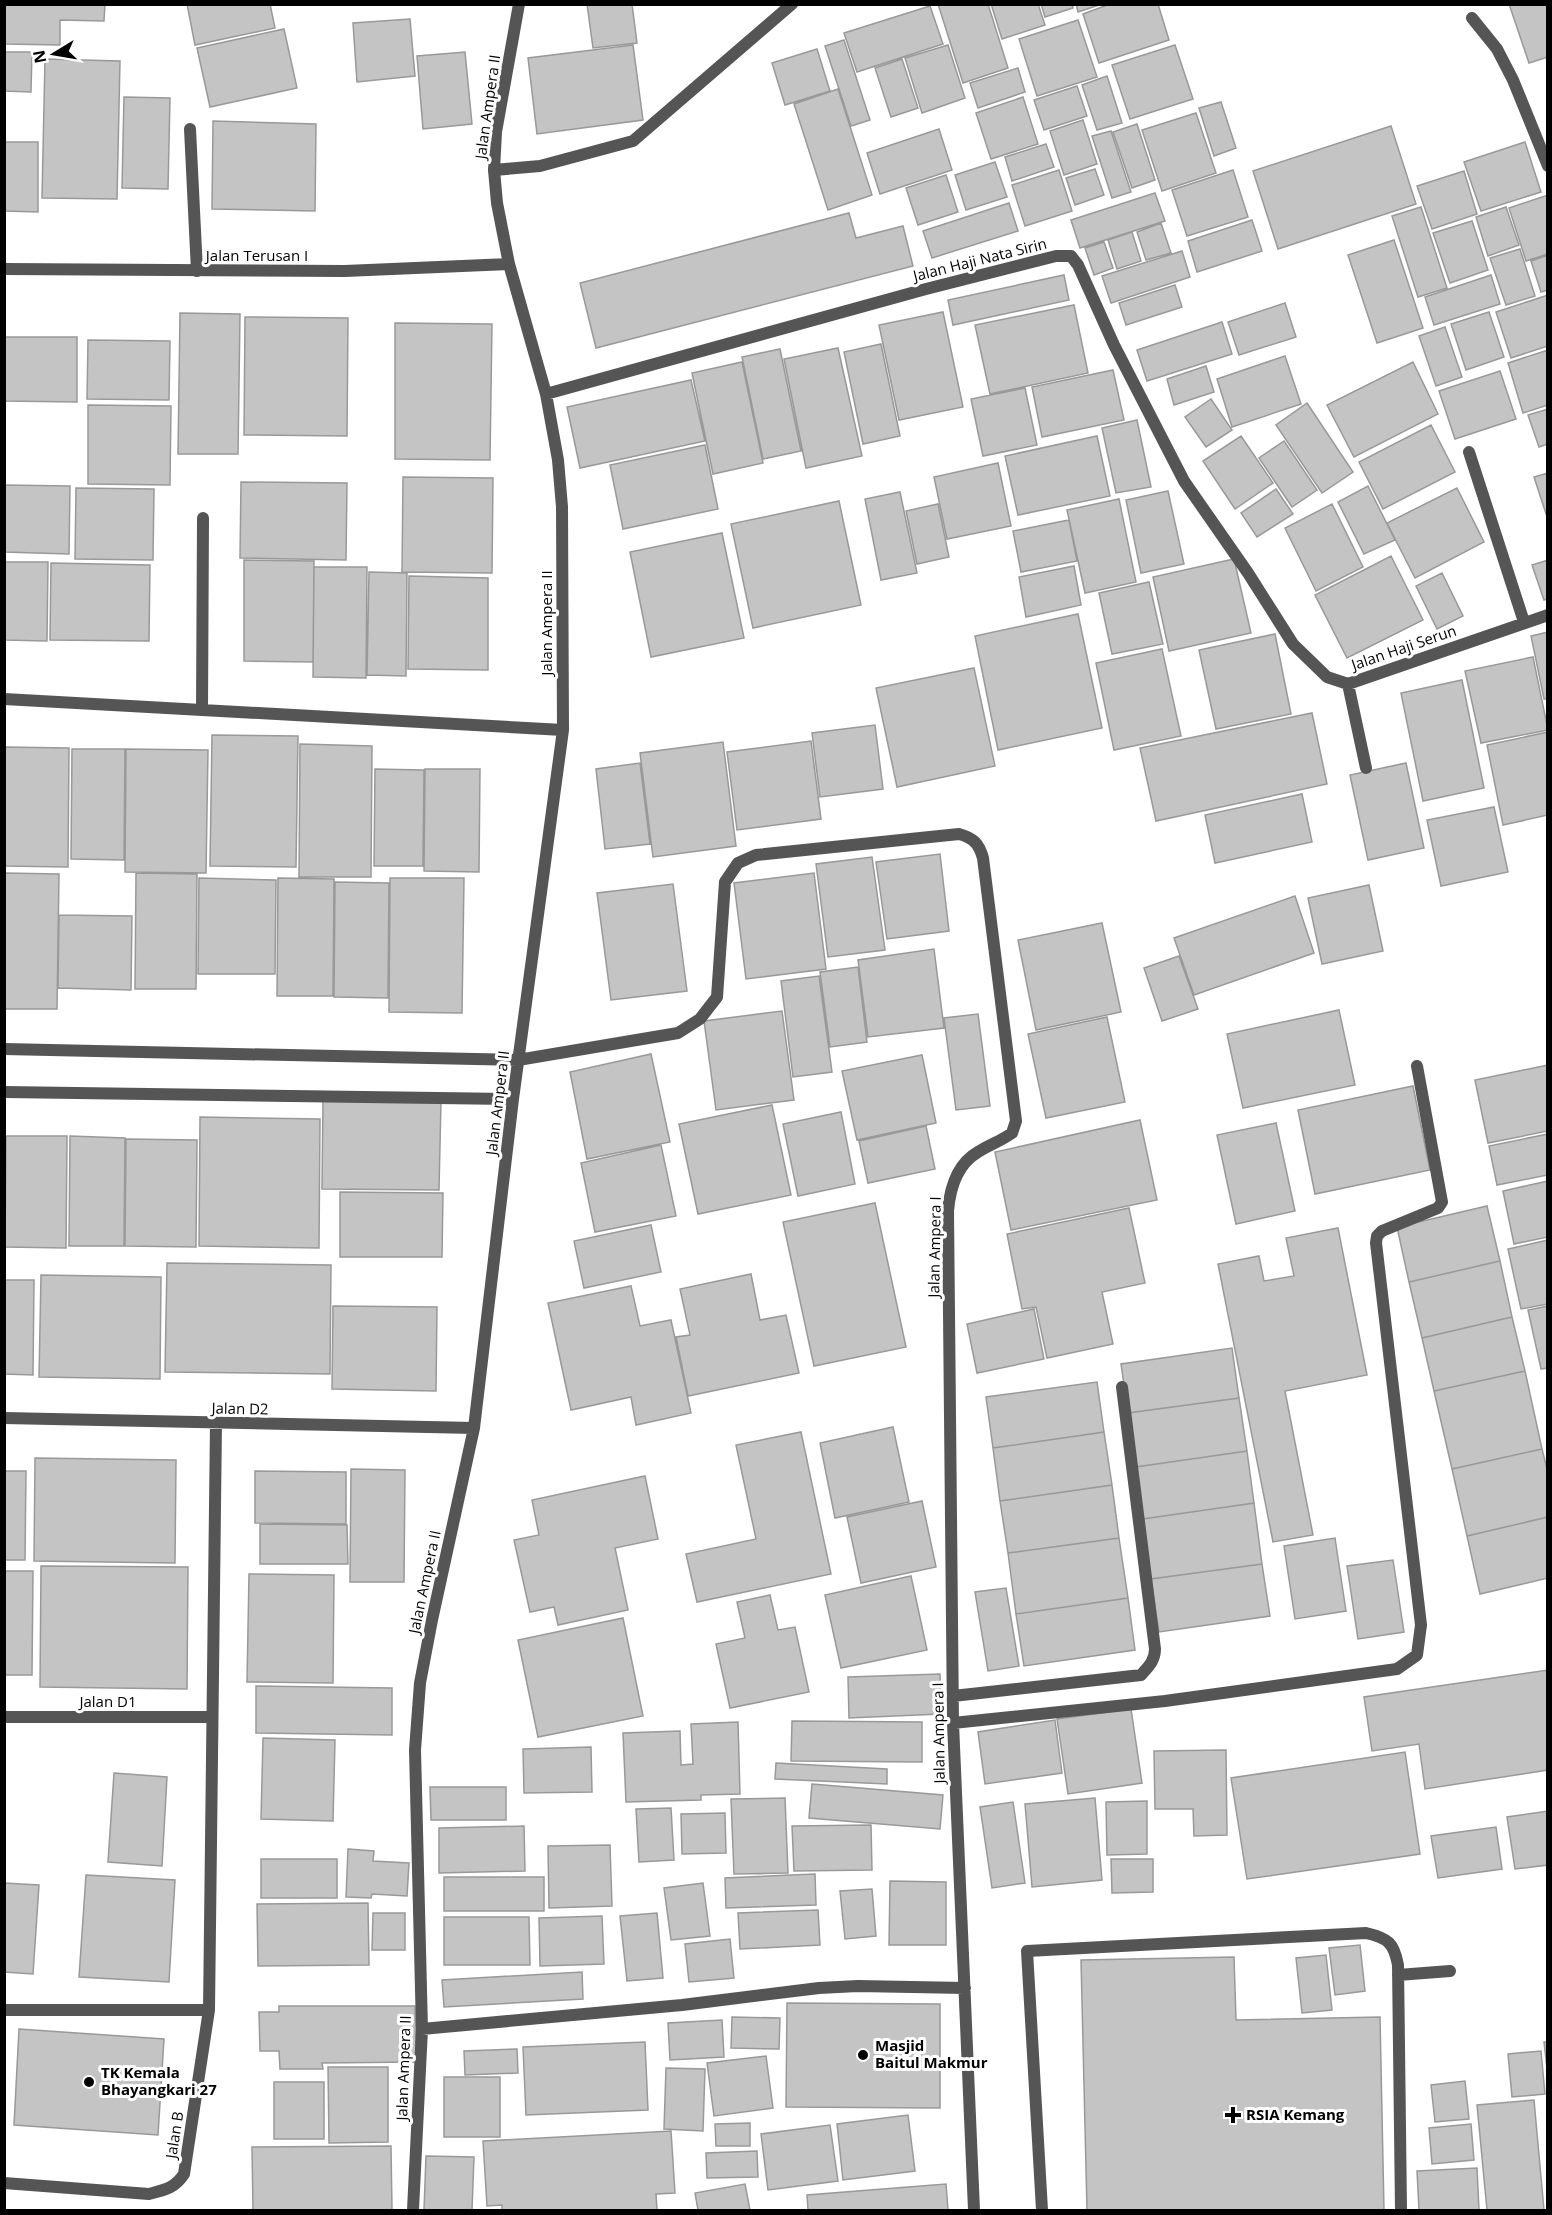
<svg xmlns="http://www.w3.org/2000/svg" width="1552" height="2215" font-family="'Open Sans',sans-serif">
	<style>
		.building { fill: #c4c4c4; stroke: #999; stroke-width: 1.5 }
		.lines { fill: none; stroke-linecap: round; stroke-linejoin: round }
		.lane { stroke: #555; stroke-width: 12 }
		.street { stroke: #555; stroke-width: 12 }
		.poi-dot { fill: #000; stroke: #fff; stroke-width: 2 }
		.labels { text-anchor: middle; stroke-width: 6; stroke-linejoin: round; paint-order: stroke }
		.street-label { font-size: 15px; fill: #000; stroke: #fff }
		.poi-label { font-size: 15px; font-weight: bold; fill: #000; stroke: #fff; text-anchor: start }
	</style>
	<rect width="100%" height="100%" fill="#fff"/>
	<path class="building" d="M4 4H105L104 21 60 20V45L5 44Z
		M187 4H270L275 28 195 45Z
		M587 4H632L637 43 593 48Z
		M938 4H988L1008 68 963 83Z
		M991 4H1038L1045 25 1002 39Z
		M1041 4H1072L1073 8 1045 17Z
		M1076 4H1102L1078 12Z
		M1110 4H1158L1169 40 1099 63 1083 14Z
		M1509 4H1548V57L1529 63Z
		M930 6 943 44 857 72 844 33Z
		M410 19 415 76 357 82 353 23Z
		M1078 20 1097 77 1037 96 1019 39Z
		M284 29 297 88 210 107 197 48Z
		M844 40 870 120 851 126 825 46Z
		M633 45 643 120 537 134 528 58Z
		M948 45 965 98 922 113 905 58Z
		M1175 45 1193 99 1130 119 1112 65Z
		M817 49 830 91 785 105 772 63Z
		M4 52H32L31 92 4 91Z
		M465 52 472 124 423 129 417 56Z
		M45 59 120 61 117 199 42 198Z
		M902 59 918 108 891 117 875 68Z
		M1018 68 1025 92 978 108 970 83Z
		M1107 76 1122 123 1097 130 1082 85Z
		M1077 86 1087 116 1044 130 1034 100Z
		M838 89 872 195 828 210 794 104Z
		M124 97 170 98 168 189 122 188Z
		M1023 97 1038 144 991 159 976 113Z
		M1221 102 1236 148 1214 156 1199 108Z
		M1196 113 1216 173 1162 191 1142 130Z
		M1083 120 1097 164 1064 175 1050 131Z
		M213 121 316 124 315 211 212 209Z
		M1137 124 1155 180 1132 188 1113 132Z
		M1391 126 1416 204 1278 249 1253 171Z
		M939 129 952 170 880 194 867 153Z
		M1111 131 1131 192 1112 198 1092 136Z
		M4 142H38V212L4 211Z
		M1525 142 1541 192 1481 211 1464 162Z
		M1046 144 1054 167 1012 181 1005 157Z
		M995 162 1007 197 966 210 955 175Z
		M1095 169 1104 195 1075 205 1066 178Z
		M1059 170 1072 211 1025 226 1012 185Z
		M1233 170 1248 217 1187 236 1172 190Z
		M1464 171 1477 214 1432 229 1417 186Z
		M946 175 958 212 918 225 906 188Z
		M1155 193 1165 221 1080 248 1071 220Z
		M1548 195V254L1526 261 1509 208Z
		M1009 203 1018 231 932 258 923 231Z
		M1421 207 1447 288 1418 297 1392 216Z
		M1506 207 1519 245 1488 256 1476 217Z
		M849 213 856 238 903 226 913 266 596 348 580 283Z
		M1252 220 1262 251 1197 272 1188 241Z
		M1472 221 1488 270 1450 283 1433 233Z
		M1161 223 1171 253 1146 260 1137 232Z
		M1132 232 1141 261 1117 269 1108 240Z
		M1394 240 1423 328 1377 343 1348 255Z
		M1104 242 1113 268 1094 275 1085 248Z
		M1520 249 1535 296 1506 305 1490 258Z
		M1182 251 1190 277 1111 303 1102 276Z
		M1548 255V290L1541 292 1531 261Z
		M1064 275 1069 300 953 325 948 300Z
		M1491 275 1500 304 1434 325 1425 297Z
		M1175 285 1182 307 1126 325 1119 303Z
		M1548 295V346L1511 358 1496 312Z
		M1285 303 1296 337 1239 355 1228 322Z
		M1074 305 1088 373 990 394 975 325Z
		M943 312 963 407 899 420 879 325Z
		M1489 312 1504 357 1466 370 1451 324Z
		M180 313 240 314 238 454H178Z
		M245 317 348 318 347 436 244 435Z
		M1222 322 1232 354 1147 381 1137 350Z
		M395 323 492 324 490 460 395 459Z
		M1445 327 1462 377 1436 386 1419 336Z
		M4 337H77V402L4 401Z
		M88 340 170 341 169 400 87 399Z
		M881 344 900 436 863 444 844 352Z
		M838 348 862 456 806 468 784 359Z
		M780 349 801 451 763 459 742 357Z
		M1548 350V405L1523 413 1508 363Z
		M1285 356 1301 404 1232 427 1217 379Z
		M742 362 763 463 713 474 692 373Z
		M1413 362 1438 414 1354 457 1327 405Z
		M1206 366 1214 392 1174 405 1167 379Z
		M1113 370 1124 420 1042 437 1032 387Z
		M1500 371 1516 419 1455 439 1439 391Z
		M691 380 705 441 580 468 567 407Z
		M1025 388 1037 445 983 456 971 399Z
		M1211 399 1232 430 1206 447 1185 417Z
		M1307 403 1353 472 1322 493 1276 425Z
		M88 405 171 406 170 485 88 484Z
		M1548 409V444L1539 447 1528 415Z
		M1137 420 1151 487 1116 493 1102 428Z
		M1431 425 1455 472 1383 509 1359 462Z
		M1097 436 1110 496 1018 515 1005 456Z
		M1241 436 1273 483 1235 509 1203 461Z
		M1284 441 1317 490 1292 507 1259 458Z
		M705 445 718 509 623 529 610 465Z
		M998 463 1011 526 947 539 934 477Z
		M1548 473V517H1547L1534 477Z
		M403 477 493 478 492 573 402 572Z
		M241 482 347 483 346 560 240 558Z
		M4 485 70 486 69 554 4 552Z
		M1368 486 1395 540 1364 554 1338 502Z
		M76 488 154 489 153 560 75 559Z
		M1457 488 1484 542 1415 578 1387 523Z
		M1276 489 1293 514 1257 537 1241 513Z
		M1168 491 1184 564 1141 573 1126 500Z
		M900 492 917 573 881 580 865 499Z
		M1119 499 1136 582 1085 593 1067 510Z
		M839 501 861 605 753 628 731 524Z
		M938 504 949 557 917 564 906 511Z
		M1332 504 1363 567 1316 591 1285 528Z
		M1069 520 1077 561 1021 572 1013 531Z
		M722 533 744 638 651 657 630 552Z
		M1391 556 1423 620 1347 658 1315 595Z
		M1234 559 1251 633 1169 651 1153 577Z
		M244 560 314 561 313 662 244 661Z
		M1548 560V599L1544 600 1532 565Z
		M4 562H48L47 641 4 640Z
		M51 563 150 565 149 641 50 640Z
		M1074 566 1081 605 1026 617 1019 577Z
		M314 567H367L366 678 313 677Z
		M369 572 407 573 406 676 367 675Z
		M1442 573 1463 616 1437 629 1416 586Z
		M409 576 488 578V670L408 669Z
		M1149 582 1163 644 1112 654 1099 593Z
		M1078 614 1102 728 998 750 975 636Z
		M1548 632V699H1544L1531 636Z
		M1275 634 1291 714 1216 729 1199 650Z
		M1162 649 1181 736 1114 750 1096 663Z
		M1533 657 1548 730 1481 743 1465 671Z
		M974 668 995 766 897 787 876 688Z
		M1462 680 1484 788 1423 801 1401 693Z
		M1312 713 1327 784 1156 821 1140 748Z
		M875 725 883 789 820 797 812 733Z
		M1548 732V815L1503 825 1487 745Z
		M212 735 298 736 296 867 210 866Z
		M811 741 821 819 737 830 727 752Z
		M723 742 736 846 653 857 640 753Z
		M300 744 372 746 371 877H299Z
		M4 747 69 748 68 867 4 866Z
		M72 749H125L124 860 71 859Z
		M126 749 208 750 206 873 125 872Z
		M640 763 650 844 605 849 596 769Z
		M1406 763 1424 848 1368 860 1350 775Z
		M375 769 424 770 423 866H374Z
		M425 769H480L479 872 424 871Z
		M1302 794 1312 842 1215 863 1205 815Z
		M1494 807 1508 872 1441 886 1427 820Z
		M940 854 949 931 887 939 876 862Z
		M872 857 885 950 828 957 816 864Z
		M4 873 59 874 57 1009H4Z
		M136 873 197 874 196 989H135Z
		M814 873 826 969 746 979 734 883Z
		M199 878 276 880 275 974H198Z
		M278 878 334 879 333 996H277Z
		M390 878H464L462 1013 389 1012Z
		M335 882 389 883 388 998 334 997Z
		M673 884 687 991 611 1000 597 893Z
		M1369 885 1383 951 1322 964 1308 898Z
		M1295 896 1314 953 1194 995 1174 938Z
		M59 915 132 916 131 990 58 988Z
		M1102 923 1121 1012 1036 1030 1018 940Z
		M934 949 944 1028 868 1037 858 960Z
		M1179 956 1198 1009 1162 1021 1144 968Z
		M858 967 867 1042 830 1047 820 972Z
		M819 976 832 1072 793 1077 781 981Z
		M1339 1010 1355 1085 1243 1108 1227 1034Z
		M782 1011 794 1100 716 1110 704 1021Z
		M978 1014 990 1106 956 1110 944 1018Z
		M1107 1017 1125 1102 1046 1118 1028 1034Z
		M651 1054 670 1142 587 1159 570 1072Z
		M922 1055 936 1123 857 1140 842 1071Z
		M1548 1065V1131L1488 1143 1475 1080Z
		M1413 1086 1430 1170 1315 1194 1298 1110Z
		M323 1100 441 1101 439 1190 322 1189Z
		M772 1105 791 1195 698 1214 679 1124Z
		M841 1112 855 1184 798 1196 783 1124Z
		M200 1117 320 1119 319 1248 199 1246Z
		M1140 1120 1157 1200 1011 1230 995 1152Z
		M1276 1123 1295 1211 1236 1224 1217 1135Z
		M926 1126 935 1169 868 1183 859 1141Z
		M1548 1134V1175L1497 1185 1489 1146Z
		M6 1136H67L66 1248 5 1247Z
		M70 1136 125 1138 124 1246H69Z
		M126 1139 197 1140 196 1247 125 1246Z
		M661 1145 676 1216 595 1232 581 1163Z
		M1548 1181V1237L1514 1244 1503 1191Z
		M340 1192 443 1193 442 1257H340Z
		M875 1203 906 1347 814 1366 783 1222Z
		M1487 1206 1500 1261 1409 1282 1397 1227Z
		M1129 1208 1145 1283 1102 1292 1113 1344 1047 1358 1036 1307 1022 1309 1007 1234Z
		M651 1225 661 1272 584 1288 574 1241Z
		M1338 1228 1367 1375 1285 1391 1313 1535 1273 1542 1218 1264 1259 1256 1264 1281 1294 1276 1286 1238Z
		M1548 1240V1304L1521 1309 1508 1249Z
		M1500 1261 1512 1317 1422 1338 1409 1282Z
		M167 1263 331 1265 330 1374 165 1372Z
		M751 1274 760 1320 786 1315 799 1373 688 1396 676 1337 690 1335 680 1289Z
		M41 1275 161 1277 160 1379 39 1377Z
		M4 1280H34L33 1375 4 1374Z
		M631 1286 640 1326 671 1320 691 1413 636 1425 631 1397 571 1410 548 1303Z
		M333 1306 437 1307 436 1391 332 1389Z
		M1548 1306V1368L1541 1369 1528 1310Z
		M1034 1309 1044 1359 977 1373 967 1324Z
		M1512 1317 1525 1371 1434 1391 1422 1338Z
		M1232 1348 1239 1398 1128 1413 1121 1364Z
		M1525 1371 1542 1449 1452 1469 1434 1391Z
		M1097 1382 1104 1432 993 1448 986 1397Z
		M1239 1398 1247 1451 1136 1467 1128 1413Z
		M893 1427 909 1502 835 1518 820 1443Z
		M801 1432 831 1574 697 1602 686 1554 756 1539 736 1445Z
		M1104 1432 1112 1485 1000 1501 993 1448Z
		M1542 1449 1548 1473V1517L1467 1536 1452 1469Z
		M1247 1451 1254 1503 1143 1519 1136 1467Z
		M35 1458 176 1460 175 1563 34 1561Z
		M351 1469 405 1470 404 1582H350Z
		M4 1471H26L25 1560H4Z
		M255 1471 346 1472V1524L255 1523Z
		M645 1476 658 1539 615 1548 628 1610 558 1625 554 1607 530 1612 514 1540 539 1535 532 1500Z
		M1112 1485 1119 1538 1008 1553 1000 1501Z
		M922 1501 936 1567 861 1583 847 1517Z
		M1254 1503 1262 1564 1151 1579 1143 1519Z
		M1548 1517V1578L1480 1594 1467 1536Z
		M260 1524 347 1525 348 1564H260Z
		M1119 1538 1128 1598 1016 1614 1008 1553Z
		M1335 1538 1346 1611 1295 1619 1284 1546Z
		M1393 1560 1404 1632 1358 1639 1347 1566Z
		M1262 1564 1270 1616 1159 1632 1151 1579Z
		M41 1566 188 1567 187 1689 40 1687Z
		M4 1571H33L32 1675H4Z
		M249 1574 334 1575 333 1683 247 1682Z
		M911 1576 927 1650 841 1668 825 1595Z
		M1006 1588 1019 1666 988 1671 975 1592Z
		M770 1595 778 1630 795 1627 809 1692 730 1708 716 1644 745 1638 737 1602Z
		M1128 1598 1135 1650 1024 1666 1016 1614Z
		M623 1618 643 1716 538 1737 518 1640Z
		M1548 1670V1770L1425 1789 1419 1744 1372 1751 1364 1697Z
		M940 1674 941 1714 849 1718 848 1677Z
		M256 1686 392 1688V1735L256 1733Z
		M1131 1709 1142 1783 1068 1794 1057 1719Z
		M1055 1720 1062 1773 985 1784 978 1732Z
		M792 1721 922 1722V1762L791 1761Z
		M738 1722 740 1794 701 1795V1800L626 1802 623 1733 680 1731 681 1765 693 1764 691 1724Z
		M263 1738 335 1740 333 1821 261 1819Z
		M591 1747 592 1792 524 1793 523 1749Z
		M1226 1750 1227 1835 1194 1836 1193 1809H1155L1154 1751Z
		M1405 1752 1420 1854 1247 1879 1231 1778Z
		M776 1763 887 1769V1784L775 1779Z
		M114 1773 167 1777 162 1866 108 1862Z
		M812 1784 943 1795 940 1829 809 1818Z
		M430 1787H506V1820H431Z
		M785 1798 788 1873 734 1874 731 1799Z
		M1095 1798 1102 1880 1032 1887 1025 1804Z
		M1147 1801V1854L1107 1855 1106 1802Z
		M1013 1802 1025 1883 992 1888 980 1807Z
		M671 1808 674 1860 639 1862 636 1809Z
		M1548 1811V1865L1515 1869 1507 1817Z
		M725 1813 726 1853 682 1854 681 1814Z
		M871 1825 872 1870 794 1871 792 1826Z
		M524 1826 525 1871 439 1873V1828Z
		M1496 1827 1502 1869 1438 1878 1431 1836Z
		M610 1845 612 1906 549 1908 548 1846Z
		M348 1849 374 1851 373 1861 409 1863 407 1896 372 1894 371 1898 346 1897Z
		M261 1859H337V1898H261Z
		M1111 1859H1153V1892L1112 1893Z
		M815 1874 816 1905 726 1908 725 1878Z
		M86 1875 175 1880 169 1982 79 1977Z
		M444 1877H544V1911H444Z
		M890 1881 946 1882V1945H889Z
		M4 1883 39 1885 33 1974 4 1972Z
		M703 1883 710 1936 671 1940 664 1888Z
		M872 1889 876 1936 845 1939 840 1891Z
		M368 1903 369 1965 258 1966 257 1904Z
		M818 1910 820 1945 740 1949 738 1913Z
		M373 1913H405V1950H372Z
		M657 1913 663 1978 627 1981 620 1916Z
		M602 1916 604 1964 540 1966 539 1918Z
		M444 1917H529L530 1965H444Z
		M730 1939 734 1978 689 1982 685 1944Z
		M1360 1945 1365 1991 1335 1995 1329 1948Z
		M1326 1955 1332 2010 1302 2013 1296 1958Z
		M1234 1957 1236 2020 1380 2017 1384 2210H1087L1081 1960Z
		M582 1972 583 1999 444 2007 442 1980Z
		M787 2003 940 2004V2108L786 2107Z
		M279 2006H415L416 2062 322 2063 323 2069H280L279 2051H260L259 2012H279Z
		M732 2017 780 2018 779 2049 731 2048Z
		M722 2020 724 2057 670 2060 668 2023Z
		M19 2029 164 2039 158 2135 14 2125Z
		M645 2042 648 2110 526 2115 523 2047Z
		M1544 2042H1548V2078Z
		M517 2049 518 2073 465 2075 464 2051Z
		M1541 2051 1545 2094 1512 2097 1508 2054Z
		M766 2056 773 2108 714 2116 707 2063Z
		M328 2067H388V2142L329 2143Z
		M666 2068 705 2069 703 2131 664 2129Z
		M444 2077H500V2137H444Z
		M1465 2081 1469 2119 1435 2122 1431 2085Z
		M274 2082H324V2139H274Z
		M1534 2100 1544 2210H1487L1477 2105Z
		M908 2115 915 2171 843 2180 837 2124Z
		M750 2123V2146H716L715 2124Z
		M1471 2124 1474 2160 1432 2164 1429 2128Z
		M830 2125 838 2181 768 2190 761 2134Z
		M671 2131 675 2193 656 2194 657 2210H502V2205L487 2206 483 2141Z
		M391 2146 392 2210H253L252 2147Z
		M757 2151 758 2177 707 2178 706 2153Z
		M426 2156 474 2157 472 2210H424Z
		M1477 2168 1479 2210H1419L1417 2171Z
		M745 2184 750 2210H698L695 2193Z
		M946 2184 948 2210H808L807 2195Z"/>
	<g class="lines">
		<path class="lane" d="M190 129 197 271
			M494 170 540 166 633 141 792 4
			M1398 1975 1450 1971
			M1042 2210 1027 1951 1366 1933C1388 1938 1394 1943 1398 1965L1401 2210"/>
		<path class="street" d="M1472 18 1497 49 1513 80 1548 166
			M4 269 345 271 509 264
			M546 394 926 289 1056 256H1071L1078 265 1114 345 1184 481 1248 573 1293 644 1327 677 1348 684 1548 615
			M1469 452 1524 622
			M1348 684 1366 768
			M4 699 563 730
			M202 710 203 518
			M4 1049 518 1060 678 1033 700 1019 717 997 725 882 738 863 756 855 959 834C974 838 979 844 983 858L1016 1121 1012 1133C1001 1141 989 1145 978 1152 957 1164 950 1188 948 1211L953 1723 974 2210
			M4 1092 513 1099
			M4 1418 474 1428
			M953 1696 1141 1675C1148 1667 1155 1661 1155 1649L1122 1387
			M4 1717H212
			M953 1723 1165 1701 1397 1669 1417 1655 1421 1625 1376 1243 1377 1236 1382 1231 1438 1208 1442 1202 1417 1066
			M4 2010H209
			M422 2029 682 2005 819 1988 858 1986 965 1988
			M4 2183 149 2194C165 2190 175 2188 184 2174L209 2010 216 1423
			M413 2210 422 2029 415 1750 420 1683 432 1620 474 1428 513 1099 563 730 562 507 558 460 546 394 509 264 497 203 494 170 496 132 519 4"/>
	</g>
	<g class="poi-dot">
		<circle cx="863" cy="2055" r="6"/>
		<circle cx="89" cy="2082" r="6"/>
		<path d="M1230 2106h6v6h6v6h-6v6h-6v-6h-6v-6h6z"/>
	</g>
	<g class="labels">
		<g class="street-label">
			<text transform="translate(488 107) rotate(-82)" y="5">Jalan Ampera II</text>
			<text x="257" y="261">Jalan Terusan I</text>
			<text transform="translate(980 260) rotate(-14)" y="5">Jalan Haji Nata Sirin</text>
			<text transform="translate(547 623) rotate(-90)" y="5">Jalan Ampera II</text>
			<text transform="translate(1404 648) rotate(-19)" y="5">Jalan Haji Serun</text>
			<text transform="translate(498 1103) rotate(-83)" y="5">Jalan Ampera II</text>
			<text transform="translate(935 1247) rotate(-89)" y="5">Jalan Ampera I</text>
			<text transform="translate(240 1409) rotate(1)" y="5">Jalan D2</text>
			<text transform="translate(425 1582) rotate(-78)" y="5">Jalan Ampera II</text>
			<text x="108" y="1707">Jalan D1</text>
			<text transform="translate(939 1733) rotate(-91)" y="5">Jalan Ampera I</text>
			<text transform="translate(404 2068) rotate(-88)" y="5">Jalan Ampera II</text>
			<text transform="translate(175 2135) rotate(-81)" y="5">Jalan B</text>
		</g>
		<g class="poi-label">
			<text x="875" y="2051">Masjid<tspan x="875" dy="17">Baitul Makmur</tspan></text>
			<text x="101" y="2078">TK Kemala<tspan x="101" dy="17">Bhayangkari 27</tspan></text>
			<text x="1246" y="2120">RSIA Kemang</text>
		</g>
	</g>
	<rect width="1552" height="2215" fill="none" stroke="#000000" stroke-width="12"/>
	<g transform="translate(54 54) rotate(259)" stroke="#ffffff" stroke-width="4.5" paint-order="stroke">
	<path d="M0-4.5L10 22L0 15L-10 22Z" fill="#000000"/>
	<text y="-9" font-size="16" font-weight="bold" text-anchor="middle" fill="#000000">N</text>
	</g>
</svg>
